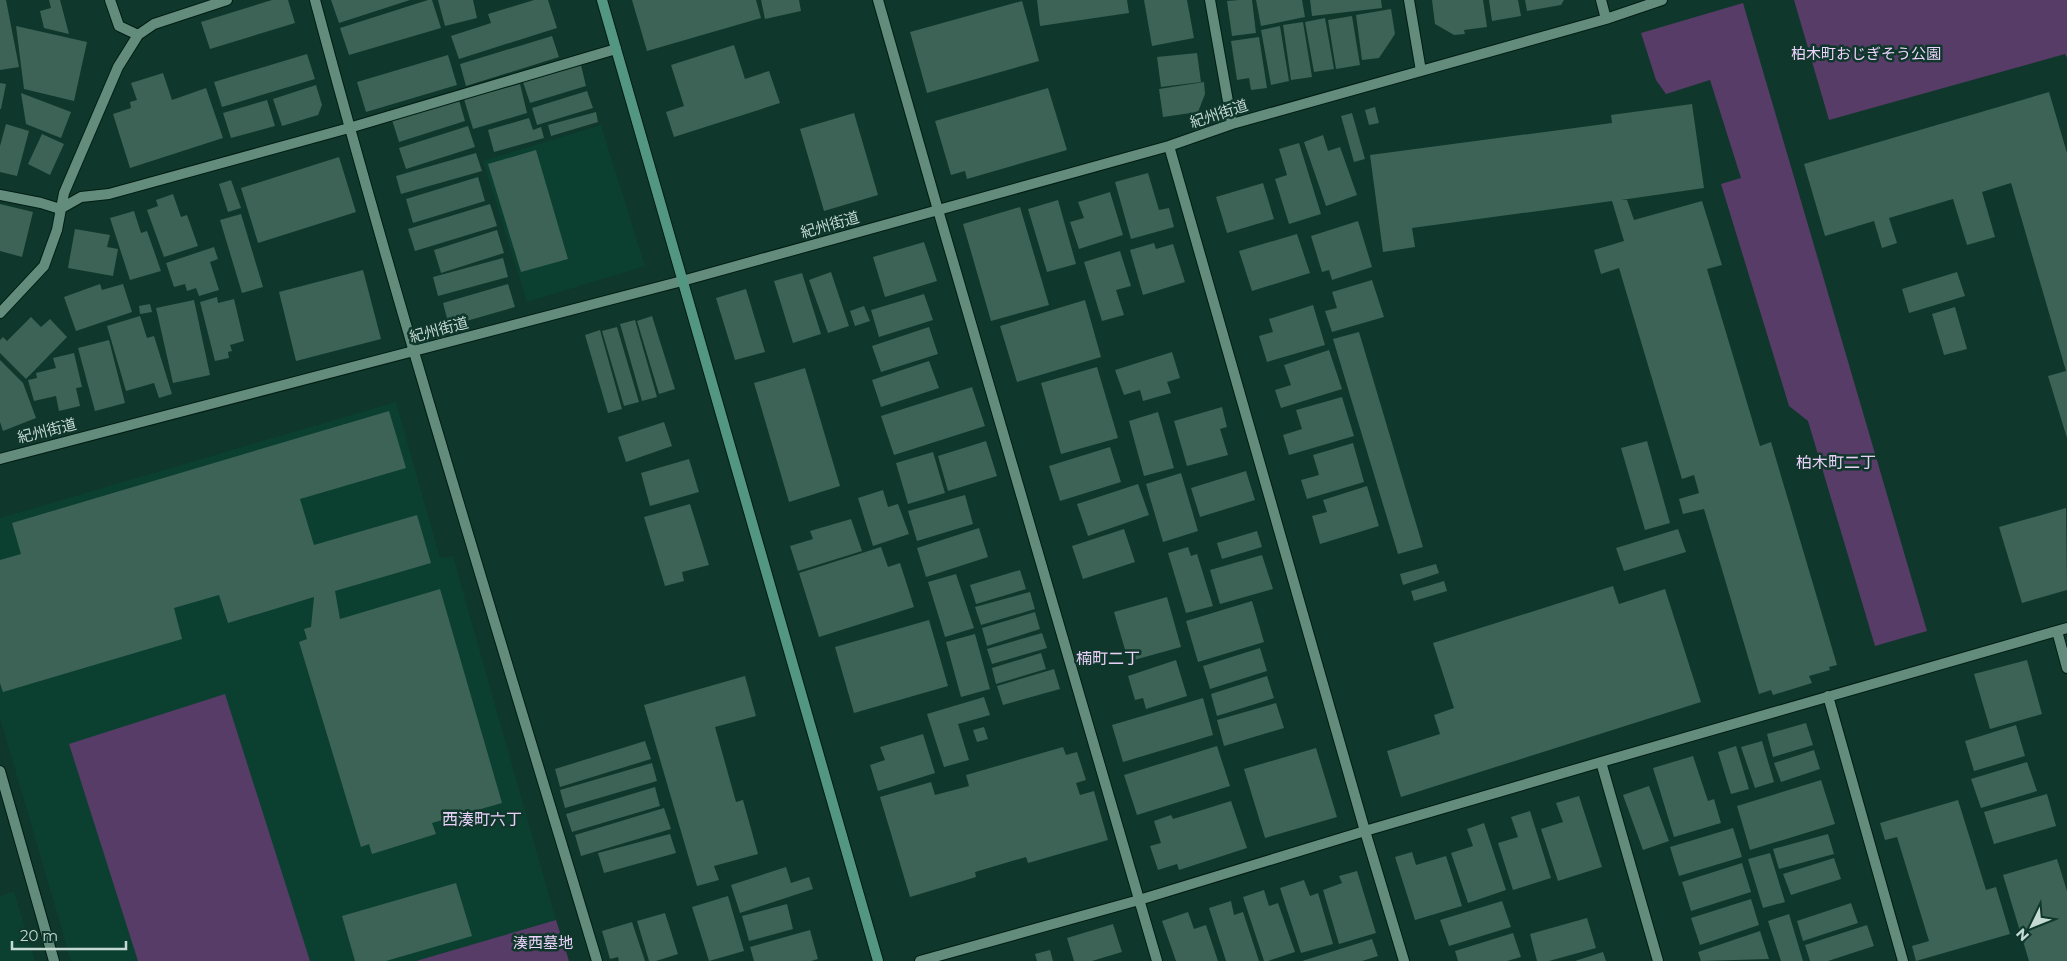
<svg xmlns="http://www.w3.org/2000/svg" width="2067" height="961" font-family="Montserrat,'Noto Sans JP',sans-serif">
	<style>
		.built { fill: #0b4031 }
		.green { fill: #563c66 }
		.building { fill: #3c6355 }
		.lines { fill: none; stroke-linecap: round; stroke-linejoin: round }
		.lane-casing { stroke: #011d14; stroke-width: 12 }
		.street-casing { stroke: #011d14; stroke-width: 12 }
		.secondary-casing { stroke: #011d14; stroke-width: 12 }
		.lane { stroke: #648c7d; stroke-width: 10 }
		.street { stroke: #648c7d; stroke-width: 10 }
		.secondary { stroke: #539782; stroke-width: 10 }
		.labels { text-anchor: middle; stroke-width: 5; stroke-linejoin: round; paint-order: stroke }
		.park-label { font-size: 15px; fill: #edd3fe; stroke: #0f372b }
		.street-label { font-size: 15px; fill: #c5dad2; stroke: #0f372b }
		.neighbourhood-label { font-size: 16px; fill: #e7cff7; stroke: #0f372b }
	</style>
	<rect width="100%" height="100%" fill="#0f372b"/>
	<path class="built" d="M601 125 645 266 527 302 483 161Z
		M396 402 440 558 453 556 556 920 416 961H71L0 718V518Z
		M14 891 35 961H0V896Z"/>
	<path class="green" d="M1794 0H2067V58L2065 54 1829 120Z
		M1743 3 1927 631 1875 646 1808 421 1789 406 1721 184 1741 178 1710 80 1666 94 1656 80 1641 33Z
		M225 694 310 961H138L69 744Z
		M556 920 569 961H416Z"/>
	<path class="building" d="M0 0H6L19 67 0 70Z
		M49 0H60L69 34 44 28 40 11 51 8Z
		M272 0H288L295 23 210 49 201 22Z
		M331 0H410L339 23Z
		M428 0H432L441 28 349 55 340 28Z
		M438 0H473L477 18 445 26Z
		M534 0H548L557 28 459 59 451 36 491 23 488 14Z
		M632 0H756L761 18 647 51Z
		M761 0H799L801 11 765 19Z
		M1037 0H1127L1129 13 1040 26Z
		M1144 0H1187L1194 38 1152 46Z
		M1239 0H1252L1256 33 1232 36 1227 1Z
		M1256 0H1302L1305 17 1261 26Z
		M1310 0H1381L1382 8 1312 16Z
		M1432 0H1483L1487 27 1464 30 1465 34 1454 35 1435 24Z
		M1489 0H1518L1521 16 1492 21Z
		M1525 0H1564L1561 5 1527 11Z
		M1022 1 1039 61 927 93 910 32Z
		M1391 9 1395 34 1379 58 1362 60 1356 15Z
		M1352 16 1360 65 1336 69 1328 20Z
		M1325 18 1334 69 1314 72 1305 22Z
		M1303 22 1312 77 1291 80 1283 25Z
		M16 26 87 42 74 101 24 89Z
		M1280 26 1289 81 1271 85 1261 30Z
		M552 36 559 57 466 86 460 64Z
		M1259 37 1267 88 1251 90 1249 78 1237 80 1231 41Z
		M734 45 745 79 769 71 780 103 674 137 666 112 684 106 671 65Z
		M1197 53 1201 82 1161 87 1157 57Z
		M307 54 315 79 222 107 214 82Z
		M448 55 457 85 366 112 357 82Z
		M581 65 586 86 530 103 523 82Z
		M163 73 172 100 206 88 223 138 130 168 113 114 131 108 130 102 137 100 131 83Z
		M1204 82 1205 94 1198 112 1163 117 1159 89Z
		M0 83 6 84 1 109H0Z
		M520 84 527 113 473 129 464 99Z
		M316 85 322 105 318 115 282 126 273 99Z
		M1048 88 1067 150 967 179 965 171 951 175 935 121Z
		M587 91 593 108 537 125 532 108Z
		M2049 92 2067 153V438L2048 376 2066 371 2011 183 1982 192 1995 237 1967 245 1953 199 1889 218 1897 243 1882 248 1874 221 1825 236 1804 164Z
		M21 93 71 112 61 138 26 124Z
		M267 100 275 126 231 138 223 113Z
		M459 100 465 121 399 142 392 120Z
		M1692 104 1704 188 1621 200H1627L1634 220 1702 201 1722 265 1707 269 1760 446 1771 442 1837 665 1829 667 1830 670 1809 676 1812 683 1773 695 1771 690 1759 694 1704 509 1683 514 1679 499 1699 493 1694 475 1682 479 1619 268 1601 274 1594 250 1624 241 1612 201 1412 228 1415 247 1383 252 1370 155 1612 123 1611 115Z
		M1375 107 1379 123 1369 125 1365 110Z
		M596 112 598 122 551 136 548 125Z
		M854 113 878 195 824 211 800 129Z
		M1352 113 1365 159 1354 162 1341 116Z
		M529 118 533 130 541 127 544 138 494 152 488 130Z
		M6 124 29 131 17 176 0 172V146Z
		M468 126 475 147 406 169 399 148Z
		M42 134 64 144 50 175 28 164Z
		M1323 135 1328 151 1340 147 1357 195 1326 206 1304 142Z
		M1299 143 1321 214 1289 224 1275 179 1287 175 1279 149Z
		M536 150 568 259 521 272 488 164Z
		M476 153 482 171 401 194 396 176Z
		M339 157 356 212 258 243 241 188Z
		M1148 173 1159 210 1169 208 1174 227 1131 239 1115 182Z
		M478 177 485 201 413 223 406 199Z
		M231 180 241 208 228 212 219 184Z
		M1263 183 1274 219 1227 233 1216 197Z
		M1110 192 1123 235 1079 249 1070 222 1084 218 1078 202Z
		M173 194 181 217 187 215 198 246 164 257 147 210 158 206 156 200Z
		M1058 200 1076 264 1047 272 1028 209Z
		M0 204 33 212 22 257 0 251Z
		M490 204 497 226 415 251 408 229Z
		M1020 207 1049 305 991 321 963 224Z
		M134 211 141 233 147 231 161 271 130 280 110 218Z
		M241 214 263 287 242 293 220 220Z
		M1358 221 1372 267 1332 280 1329 270 1322 272 1311 236Z
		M75 229 110 235 107 247 118 249 113 276 68 268Z
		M497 230 504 253 441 273 434 250Z
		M1297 234 1310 273 1252 291 1239 251Z
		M924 242 937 281 885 297 873 257Z
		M1154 243 1156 249 1173 244 1185 282 1143 295 1130 250Z
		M214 247 218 259 210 262 219 290 199 296 196 288 187 291 185 284 174 287 166 263Z
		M1120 251 1131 286 1116 290 1124 315 1102 321 1084 262Z
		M503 258 508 277 438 296 433 277Z
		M363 270 381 339 296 361 279 292Z
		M831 272 849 326 828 333 809 280Z
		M1957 272 1965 296 1909 313 1902 289Z
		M802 273 821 334 793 343 774 281Z
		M1372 280 1384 317 1332 332 1325 311 1337 308 1332 292Z
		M100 284 102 290 123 284 132 312 76 331 64 297Z
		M508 284 515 307 449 326 443 303Z
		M746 289 765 352 735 360 716 298Z
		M924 294 933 320 879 337 871 310Z
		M217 297 218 303 234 299 244 341 230 345 232 351 228 352 229 358 215 361 200 302Z
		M194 300 210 375 173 383 156 308Z
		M1085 300 1101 357 1017 382 1000 326Z
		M150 304 152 312 140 314 139 306Z
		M1313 305 1325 345 1267 362 1259 336 1273 332 1269 319Z
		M864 306 870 321 855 326 850 311Z
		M1955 307 1967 349 1944 355 1932 314Z
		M140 316 147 338 154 336 172 394 159 398 154 383 126 391 107 326Z
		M652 316 675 389 659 394 637 321Z
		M31 317 41 327 50 319 67 337 26 379 0 353V340L3 337 7 341Z
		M635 320 657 397 642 401 620 324Z
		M617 327 639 402 624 406 602 331Z
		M929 327 938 354 881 372 872 346Z
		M600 330 622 409 608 413 585 335Z
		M1359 332 1423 547 1398 554 1333 339Z
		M109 340 125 403 95 411 78 348Z
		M1329 350 1342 389 1281 408 1275 390 1291 385 1284 365Z
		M1172 352 1180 378 1167 382 1171 393 1143 401 1140 390 1124 395 1115 370Z
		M74 353 82 387 76 388 80 406 59 411 56 396 34 401 28 380 37 378 36 373 56 368 53 358Z
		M0 360 23 383 36 418 3 431 0 422Z
		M929 361 939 388 881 407 872 380Z
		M1097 367 1118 438 1061 454 1041 383Z
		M805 368 840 486 789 502 754 383Z
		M972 387 985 426 894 455 881 416Z
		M1342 397 1354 436 1289 455 1283 435 1302 429 1296 410Z
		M1222 407 1227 427 1220 429 1228 455 1187 466 1174 421Z
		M389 411 406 468 300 499 314 545 417 515 431 563 335 591 340 619 440 589 502 803 432 823 436 834 372 854 369 844 361 847 299 642 307 639 304 629 311 627 314 597 228 623 219 595 174 608 182 639 3 692 0 683V560L21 554 12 523Z
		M1158 412 1174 468 1144 476 1129 421Z
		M664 422 672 446 626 462 618 437Z
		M986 441 997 476 948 491 938 456Z
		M1647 441 1670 523 1645 530 1621 448Z
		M1353 443 1364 482 1307 499 1301 480 1319 475 1313 455Z
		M1110 447 1121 482 1060 501 1049 466Z
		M933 452 945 493 908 504 896 463Z
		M689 459 699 492 650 506 641 473Z
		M1246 471 1255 500 1200 517 1191 488Z
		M1181 473 1198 531 1163 542 1146 484Z
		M1138 484 1149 515 1088 536 1077 504Z
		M1367 486 1379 526 1320 544 1312 516 1327 512 1323 500Z
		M883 490 888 507 898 504 909 534 873 546 858 498Z
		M965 495 973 524 917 541 908 511Z
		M690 504 709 565 682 572 684 581 665 586 644 517Z
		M2066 508 2067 590 2022 603 1999 527Z
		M851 519 862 551 798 571 790 546 813 539 810 531Z
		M979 528 988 557 926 577 917 548Z
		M1124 529 1135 562 1083 579 1072 546Z
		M1678 529 1686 552 1624 571 1616 548Z
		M1257 531 1262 547 1222 559 1217 543Z
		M881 547 888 567 900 563 914 607 819 637 799 573Z
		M1188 547 1191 556 1197 554 1213 606 1186 613 1168 553Z
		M1262 555 1273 589 1220 604 1210 570Z
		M1436 564 1439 573 1403 585 1400 574Z
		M1020 570 1026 589 976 604 970 585Z
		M956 574 974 628 945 637 928 582Z
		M1444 581 1447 591 1414 601 1411 591Z
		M1613 586 1619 604 1665 589 1701 702 1401 797 1387 751 1440 734 1434 715 1454 708 1433 643Z
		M1030 592 1035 609 981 625 975 607Z
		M1167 597 1181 647 1134 660 1132 651 1126 653 1114 612Z
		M1252 601 1264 642 1198 662 1186 621Z
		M1035 612 1040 629 987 646 982 628Z
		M929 620 948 686 854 713 835 647Z
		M1042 633 1047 648 992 664 987 649Z
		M975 634 990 689 961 697 946 642Z
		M1260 648 1267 671 1210 689 1203 666Z
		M1041 653 1046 669 996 684 992 668Z
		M1176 660 1187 696 1146 709 1143 698 1135 700 1128 676Z
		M2027 660 2042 714 1990 729 1974 674Z
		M1054 669 1060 689 1003 705 997 686Z
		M745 676 756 716 715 727 736 802 743 800 758 854 714 866 719 880 697 886 644 705Z
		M1267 676 1274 698 1217 716 1211 694Z
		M984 697 990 715 958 724 969 760 944 767 927 714Z
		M1203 698 1213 735 1123 762 1112 725Z
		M1276 703 1284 728 1224 746 1217 720Z
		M1806 723 1813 745 1773 757 1767 734Z
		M2016 725 2025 756 1974 771 1965 741Z
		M984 727 988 739 977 742 973 730Z
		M923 734 935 773 878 791 870 765 885 760 880 747Z
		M645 741 651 759 560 787 555 769Z
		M1762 741 1774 782 1755 788 1741 747Z
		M1217 746 1230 786 1137 815 1124 775Z
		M1736 746 1749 789 1731 794 1718 752Z
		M1063 747 1066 755 1077 752 1086 780 1076 783 1080 795 1094 791 1108 840 1028 863 1026 857 975 872 976 877 910 897 880 797 931 782 935 795 969 786 966 775Z
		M1316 748 1337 817 1265 838 1244 769Z
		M1814 750 1820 769 1781 782 1774 763Z
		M1693 756 1708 801 1714 799 1721 823 1674 837 1653 768Z
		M2027 762 2037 791 1981 808 1971 779Z
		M652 763 657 781 565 808 560 790Z
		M1821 780 1835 824 1750 850 1737 806Z
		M1649 786 1669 841 1643 850 1623 795Z
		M655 787 660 806 572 832 566 814Z
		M2047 794 2056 826 1994 844 1984 812Z
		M1579 796 1602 867 1558 881 1541 829 1563 822 1556 803Z
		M1958 800 1986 890 1996 887 2010 934 1916 961 1912 946 1929 941 1897 837 1885 840 1880 823Z
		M1231 801 1247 848 1179 870 1177 864 1158 870 1150 846 1161 843 1154 821 1171 815 1173 819Z
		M664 808 671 829 581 856 575 835Z
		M1530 811 1551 878 1513 890 1498 843 1518 837 1511 817Z
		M1484 823 1506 890 1468 903 1451 853 1473 846 1467 829Z
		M1733 828 1742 857 1679 876 1670 847Z
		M670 834 676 853 604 873 598 853Z
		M1828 834 1834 854 1779 869 1773 849Z
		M1412 852 1416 865 1446 856 1462 906 1415 920 1395 857Z
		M1770 853 1785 902 1763 908 1748 859Z
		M1834 858 1841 879 1791 895 1783 874Z
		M2057 859 2067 891V961H2029L2003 875Z
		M1742 863 1751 892 1691 911 1682 882Z
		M786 867 791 883 809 877 813 889 740 913 731 885Z
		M1357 871 1376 933 1339 944 1323 890 1342 883 1339 876Z
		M1304 880 1310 896 1318 893 1333 944 1301 953 1280 888Z
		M456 883 472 936 386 961H355L342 916Z
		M1264 890 1269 906 1278 903 1295 952 1268 961H1264L1243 897Z
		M728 896 744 951 709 961 692 907Z
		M1751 899 1759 925 1700 945 1691 918Z
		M1231 901 1234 915 1243 912 1259 961H1226L1209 908Z
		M1502 901 1511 927 1449 946 1440 920Z
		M1851 903 1858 923 1803 941 1797 921Z
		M787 904 793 929 749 941 742 916Z
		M1188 912 1194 929 1206 925 1218 961H1176L1162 921Z
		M665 913 678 954 656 961H649L637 921Z
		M1789 914 1803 961H1781L1768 921Z
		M1587 918 1596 948 1549 961H1537L1530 934Z
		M632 922 645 961H619L618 957 610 959 602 931Z
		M1113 924 1122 952 1092 961H1074L1067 938Z
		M1867 925 1874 946 1828 961H1810L1805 945Z
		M810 930 818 959 811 961H754L750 947Z
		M1760 931 1769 959 1701 961 1698 952Z
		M1513 933 1521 957 1507 961H1458L1455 951Z
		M1372 939 1378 956 1362 961H1302Z
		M1050 950 1053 961H1037L1035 954Z
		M1603 952 1606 961H1575Z"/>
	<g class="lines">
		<g class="lane-casing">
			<path id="lane" d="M349 128 616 49"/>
		</g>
		<g class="street-casing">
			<path id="street" d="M110 0 119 26 138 35
				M315 0C401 322 501 641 597 961
				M878 0 938 210 1157 961
				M1210 0 1232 124
				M1409 0 1421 71
				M1601 0 1606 19
				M1169 146 1365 831 1404 961
				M0 195 41 203 60 209 81 197 109 194 349 128
				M0 313 44 266 57 230 64 193 118 67 138 35 154 24 227 0
				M0 459 682 281 1169 146 1232 124 1606 19 1662 0
				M2057 631 2067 668
				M1828 696 1903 961
				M1601 762 1658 961
				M0 771 54 961
				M920 961 1139 900 1365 831 1601 762 2067 628"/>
		</g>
		<g class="secondary-casing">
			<path id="secondary" d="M602 0 878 961"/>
		</g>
		<use href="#lane" class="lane"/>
		<use href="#street" class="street"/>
		<use href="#secondary" class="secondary"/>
	</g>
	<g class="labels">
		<g class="park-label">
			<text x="1866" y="59">柏木町おじぎそう公園</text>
			<text x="543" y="948">湊西墓地</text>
		</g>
		<g class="street-label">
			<text transform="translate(1219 114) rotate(-18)" y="5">紀州街道</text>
			<text transform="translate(830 225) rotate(-16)" y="5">紀州街道</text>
			<text transform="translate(439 330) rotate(-15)" y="5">紀州街道</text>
			<text transform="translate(47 431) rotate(-14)" y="5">紀州街道</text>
		</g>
		<g class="neighbourhood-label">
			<text x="1836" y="468">柏木町二丁</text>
			<text x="1108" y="664">楠町二丁</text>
			<text x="482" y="825">西湊町六丁</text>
		</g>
	</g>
	<g transform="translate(2032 926) rotate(227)" stroke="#0f372b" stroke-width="4" paint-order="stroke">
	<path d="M0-4L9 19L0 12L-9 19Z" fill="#c5dad2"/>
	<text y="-8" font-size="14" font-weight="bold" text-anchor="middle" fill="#c5dad2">N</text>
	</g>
	<path d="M12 941v8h114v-8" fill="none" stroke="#c5dad2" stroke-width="2.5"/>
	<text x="20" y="941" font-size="15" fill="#c5dad2" stroke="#0f372b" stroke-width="4" paint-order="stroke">20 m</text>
</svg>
